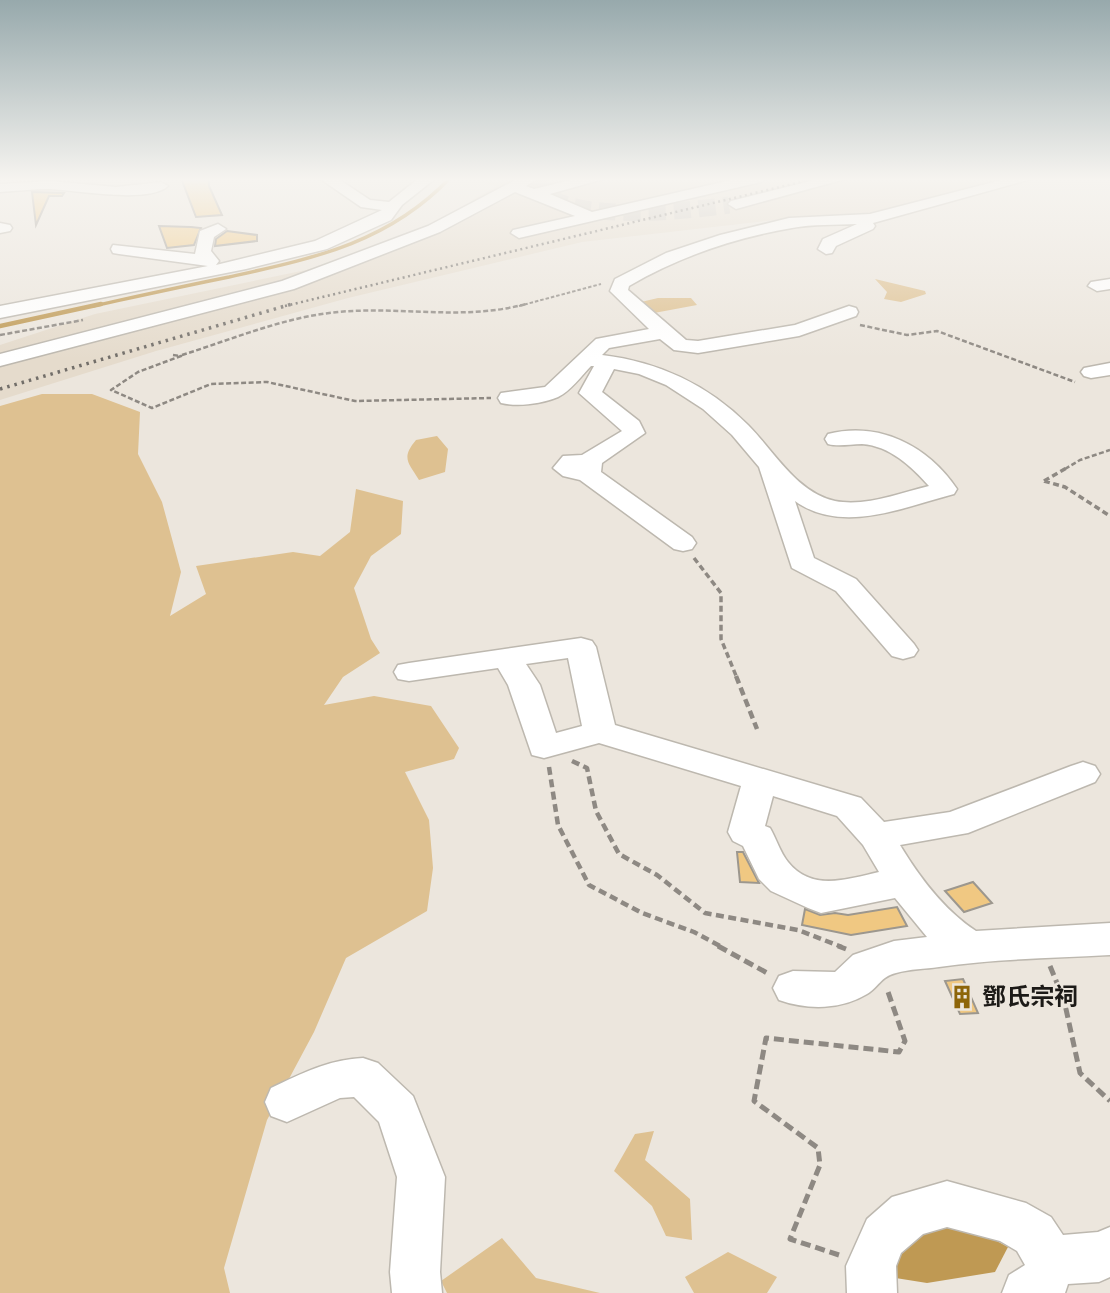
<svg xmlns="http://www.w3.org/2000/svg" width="1110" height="1293" font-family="Barlow,'Noto Sans TC',sans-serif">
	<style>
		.built { fill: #e5dbcc }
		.green { fill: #dec191 }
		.water { fill: #bf9953 }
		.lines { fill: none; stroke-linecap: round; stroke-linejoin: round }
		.stream-far1 { stroke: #bf9953; stroke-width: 3.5 }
		.stream { stroke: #bf9953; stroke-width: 4.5 }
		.building { fill: #f0c882; stroke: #9c978e; stroke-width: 2 }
		.minor-tunnel { stroke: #cdc7bf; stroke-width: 17; stroke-dasharray: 17 8; stroke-linecap: butt }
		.minor-casing { stroke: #bdb8af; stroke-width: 3 }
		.path-far4 { stroke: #8e8983; stroke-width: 2; stroke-dasharray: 3.5 2; stroke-linecap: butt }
		.path-far3 { stroke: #8e8983; stroke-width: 2.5; stroke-dasharray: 5 2.5; stroke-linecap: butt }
		.path-far2 { stroke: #8e8983; stroke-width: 3.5; stroke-dasharray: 6 3.5; stroke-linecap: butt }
		.path-far1 { stroke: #8e8983; stroke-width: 4.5; stroke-dasharray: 8 4.5; stroke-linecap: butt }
		.path { stroke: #8e8983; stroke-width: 5; stroke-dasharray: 10 5; stroke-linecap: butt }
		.minor { fill: #fff; fill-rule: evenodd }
		.rail-far1 { stroke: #726e69; stroke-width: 2.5; stroke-dasharray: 2 3.5; stroke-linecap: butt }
		.rail { stroke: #726e69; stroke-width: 3.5; stroke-dasharray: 2.5 5; stroke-linecap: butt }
		.labels { text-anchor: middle; stroke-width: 5; stroke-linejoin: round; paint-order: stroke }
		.near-poi-label { font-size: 24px; font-weight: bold; fill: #1c1a17; stroke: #ece6dd; text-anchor: start }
	</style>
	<rect width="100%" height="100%" fill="#ece6dd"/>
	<path class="built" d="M473 178H1016L866 216 793 218 582 242 348 298 156 351 0 400V345L95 314 306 270 346 259 428 226 476 201 472 200 497 186 471 180Z"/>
	<path class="green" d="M875 279 925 291 926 294 901 302 884 299 887 292Z
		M658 298H691L697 305 654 313 641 302Z
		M42 394H92L140 412 138 454 162 502 181 572 170 616 206 594 196 566 293 552 320 556 350 532 356 489 403 501 401 534 371 556 354 588 371 639 380 653 343 677 324 705 374 696 431 706 459 748 454 759 405 772 429 820 433 868 427 911 346 958 314 1032 267 1120 224 1268 230 1293H0V406Z
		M437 436 448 449 445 472 419 480C408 462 401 458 416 440Z
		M654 1131 645 1160 690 1199 692 1240 666 1236 652 1206 614 1171 635 1134Z
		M502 1238 536 1278 600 1293H447L441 1281Z
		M728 1252 777 1277 767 1293H694L685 1277Z"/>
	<path class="water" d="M961 1222 1008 1247 995 1272 927 1283 883 1276 902 1242Z"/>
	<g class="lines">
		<path class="stream-far1" d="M93 306C139 296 184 286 229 277 314 258 388 243 450 178"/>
		<path class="stream" d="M0 326 101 304"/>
	</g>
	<path class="building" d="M181 178H209V186L222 215 196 217Z
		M32 192 64 193 62 196H49L36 225Z
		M159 226 191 227 201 228 194 245 167 248Z
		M227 231 257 235V241L215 246 216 239Z
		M737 852H743L759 883 740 882Z
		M973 882 992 903 964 912 945 891Z
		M897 907 907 926 851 935 802 925 805 909 820 915 835 913 848 915Z
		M963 979 978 1013 960 1014 945 981Z"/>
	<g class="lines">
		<path class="minor-tunnel" d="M536 178C539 182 541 188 544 192 572 223 690 211 729 205"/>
		<g class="minor-casing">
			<path id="minor" d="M319 178H337L370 200 389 202 419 178H436L402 205 391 220 327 249 246 269 0 318V306L208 266 119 254 113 253 111 249 113 245 195 254 200 231 218 224 226 229 214 237 211 251 219 261 216 265 315 241 382 210 361 207Z
				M519 178H538L526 186 534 189 579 178H607L550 194 592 212 740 178H768L761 182 519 238 511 233 513 230 575 216 515 192 440 232 294 289 0 366V354L282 281 428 226Z
				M822 178H849L736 209 728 204 731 201Z
				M1009 178H1035L873 223 875 226 873 229 836 246 832 253 826 254 818 249 823 239 857 224C836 225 813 224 792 228 735 238 680 256 629 286L628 290 686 340 698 341 795 325 849 306 856 308 858 312 856 316 799 336 698 353 674 350 660 339 609 348 602 355C659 362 707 384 748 425 774 451 797 493 835 501 866 507 899 493 929 486 911 466 890 446 862 444 850 444 839 447 828 444L825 439 828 434C880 421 928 446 957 489L954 494C904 507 842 535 795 501L814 558 856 579 914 644 918 650 914 656 903 659 892 656 836 591 792 568 759 467 732 435 703 409 666 385 639 374 614 369 602 392 639 421 645 433 602 463 601 472 692 537 696 543 692 549 683 551 674 549 580 480 563 476 553 468 563 456 582 455 622 431 579 393 594 366H591C582 375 570 392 558 397 541 404 518 407 501 403L498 398 501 393 545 387 596 339 649 329 610 291 615 279 666 253 720 235 789 218 870 214Z
				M50 181 116 187 161 182 168 186C149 204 76 190 49 189 33 189 16 191 0 192V184Z
				M0 223 10 225 12 228 10 231 0 233Z
				M1110 279V289L1097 291 1088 286 1091 282Z
				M1110 363V375L1091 378 1084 376 1081 372 1084 368Z
				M581 638 592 641 596 647 615 725 861 798 884 822 950 812 1071 766 1083 762 1095 766 1100 774 1095 782 968 833 900 845C920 878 944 910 976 931L1110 923V955C1053 958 995 959 939 967 925 969 910 969 896 973 880 977 879 987 867 994 841 1010 807 1010 779 1000L773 988 779 976 793 971 835 972 853 955 894 941 927 937 895 898 821 913 808 908 771 891 759 879 743 846 733 841 728 832 741 786 599 743 544 758 532 755 508 685 498 668 409 681 398 679 394 672 398 665 409 663ZM568 658 582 726 556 733 540 685 526 664ZM773 796 837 816 863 845 879 872C847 879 812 892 788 862 780 852 776 838 770 828L765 826Z
				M363 1058 378 1063 413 1096 445 1177 440 1272 442 1293H392L390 1272 397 1177 379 1122 354 1097 340 1098 287 1122 271 1116 265 1102 271 1088C303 1073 327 1060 363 1058Z
				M947 1181 1026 1203 1051 1217 1063 1235 1098 1232 1110 1227V1277L1099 1282 1068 1284 1065 1293H1002L1009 1275 1025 1265 1017 1251 1000 1241 947 1227 923 1234 901 1253 896 1266 897 1293H847L846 1266 867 1219 892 1197Z"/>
		</g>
		<path class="path-far4" d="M519 306 601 284"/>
		<path class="path-far3" d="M860 325 907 335 937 331 1075 382
			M0 335 83 320
			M173 355 181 356 138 372 111 390 152 408 211 384 267 382 355 401 491 398
			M182 355C233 339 284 317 338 312 401 306 463 321 526 304
			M1065 469 1080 460 1110 450"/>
		<path class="path-far2" d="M1044 481 1065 487 1110 516
			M1044 481 1068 467
			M694 558 721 593V639L737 678"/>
		<path class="path-far1" d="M736 676 757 729
			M572 761 587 768 596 811 619 854 657 875 705 913 798 930 842 947
			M549 767 558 825 589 885 642 913 694 932 722 947"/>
		<path class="path" d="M718 946 769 974
			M838 946 846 949
			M1050 966 1064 1000 1080 1073 1110 1101
			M839 1255 790 1239 820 1165 818 1148 754 1101 766 1038 899 1052 905 1041 887 989"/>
		<use href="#minor" class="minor"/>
		<path class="rail-far1" d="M285 306 817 178"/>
		<path class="rail" d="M0 389 292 304"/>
	</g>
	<linearGradient id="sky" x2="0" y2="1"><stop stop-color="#97a9ac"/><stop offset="0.5" stop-color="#f6f4f0"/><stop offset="1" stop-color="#f6f4f0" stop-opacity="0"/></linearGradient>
	<rect width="1110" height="359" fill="url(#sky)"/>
	<defs>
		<g id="building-bare" transform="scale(1.89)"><path d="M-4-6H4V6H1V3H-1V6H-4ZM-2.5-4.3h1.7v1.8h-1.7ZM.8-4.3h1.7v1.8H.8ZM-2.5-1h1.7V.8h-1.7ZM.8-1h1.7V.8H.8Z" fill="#8d6509" stroke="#ece6dd" stroke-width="2.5" paint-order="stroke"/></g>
	</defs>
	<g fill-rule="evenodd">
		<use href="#building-bare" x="962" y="997"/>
	</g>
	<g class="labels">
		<g class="near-poi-label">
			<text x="982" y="1005">鄧氏宗祠</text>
		</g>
	</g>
</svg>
